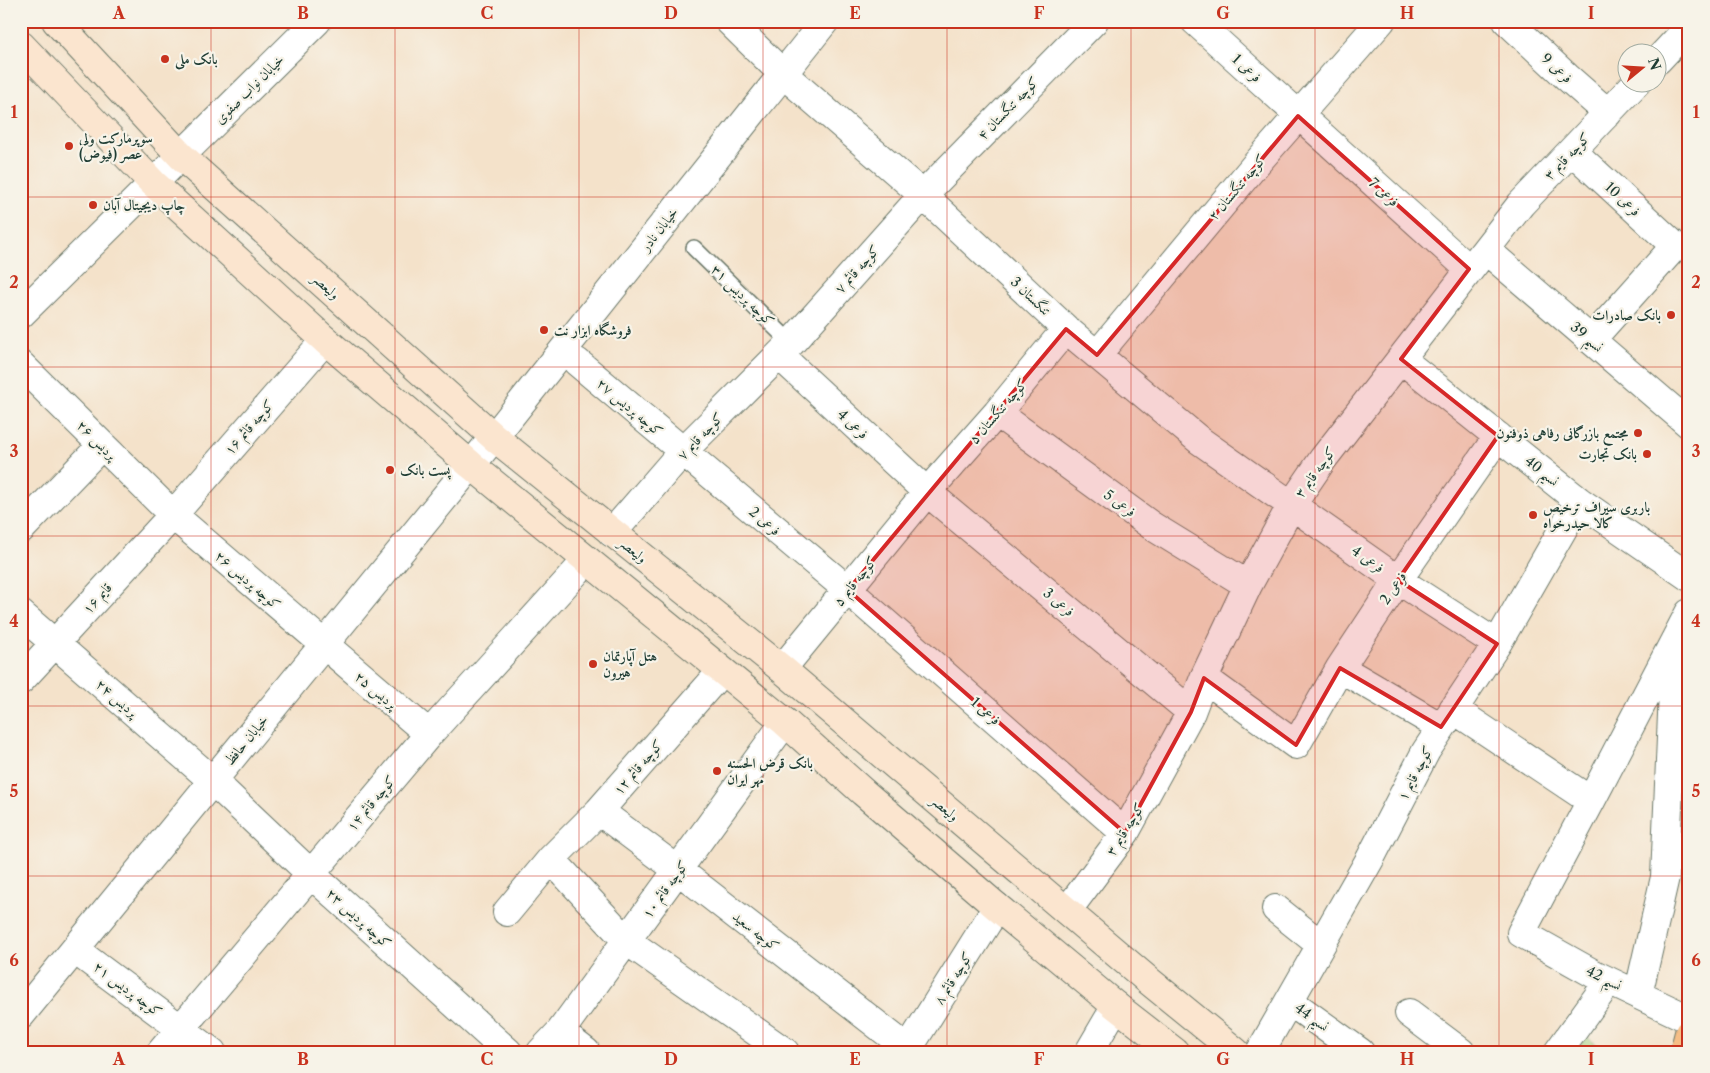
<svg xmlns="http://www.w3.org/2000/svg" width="1710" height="1073" font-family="'Libre Caslon Text',Amiri,serif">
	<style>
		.green { fill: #a0d07e; stroke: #608659 }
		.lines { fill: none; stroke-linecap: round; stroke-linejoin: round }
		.service-casing { stroke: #6a7768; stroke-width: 18 }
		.minor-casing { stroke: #6a7768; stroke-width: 30 }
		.tertiary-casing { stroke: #6a7768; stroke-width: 30 }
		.secondary-casing { stroke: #6a7768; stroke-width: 30 }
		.primary-casing { stroke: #6a7768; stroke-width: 30 }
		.service { stroke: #fff; stroke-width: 15 }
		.minor { stroke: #fff; stroke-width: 28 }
		.tertiary { stroke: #fff; stroke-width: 28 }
		.secondary { stroke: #fbe5cf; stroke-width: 28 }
		.primary { stroke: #f6be86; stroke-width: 28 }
		.marked { fill: #d62828; fill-opacity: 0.2; stroke: #d62828; stroke-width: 4; stroke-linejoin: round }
		.grid { fill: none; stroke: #c8321e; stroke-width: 1; stroke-opacity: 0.55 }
		.poi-dot { fill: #c8321e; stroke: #f7f3e8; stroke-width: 2 }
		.labels { text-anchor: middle; stroke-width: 4.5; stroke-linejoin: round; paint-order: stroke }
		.poi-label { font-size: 14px; font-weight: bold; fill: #1f3d34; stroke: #f7f3e8; text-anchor: start }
		.street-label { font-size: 14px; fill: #1f3d34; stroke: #f7f3e8 }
		.neatline { fill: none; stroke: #c8321e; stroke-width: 2 }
		.grid-label { font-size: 16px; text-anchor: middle; font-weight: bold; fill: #c8321e }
	</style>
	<rect width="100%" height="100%" fill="#f7f3e8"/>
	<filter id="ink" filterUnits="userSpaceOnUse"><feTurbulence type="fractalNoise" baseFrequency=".02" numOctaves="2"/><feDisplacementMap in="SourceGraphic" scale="10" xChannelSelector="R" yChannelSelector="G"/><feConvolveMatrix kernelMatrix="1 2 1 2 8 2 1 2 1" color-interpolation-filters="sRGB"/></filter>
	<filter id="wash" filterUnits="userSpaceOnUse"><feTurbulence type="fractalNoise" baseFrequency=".0096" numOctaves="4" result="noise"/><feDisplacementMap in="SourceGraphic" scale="20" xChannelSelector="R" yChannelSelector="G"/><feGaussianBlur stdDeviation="1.12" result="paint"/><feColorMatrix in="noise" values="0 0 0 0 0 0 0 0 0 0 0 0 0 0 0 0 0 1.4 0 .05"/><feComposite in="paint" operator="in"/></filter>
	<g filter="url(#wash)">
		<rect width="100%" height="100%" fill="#f4e2ca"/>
		<path class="green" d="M1587 1037 1606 1052H1575Z"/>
	</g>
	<g filter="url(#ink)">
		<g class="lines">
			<g class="service-casing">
				<path id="service" d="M694 248 791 343"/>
			</g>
			<g class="minor-casing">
				<path id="minor" d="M729 21 782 73 923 195 1066 329 1199 440 1398 580 1497 644
					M1195 21 1469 269
					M1507 21 1567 77 1608 113
					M1658 60 1689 27
					M1572 151 1675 246 1591 340
					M1486 250 1689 424
					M779 355 927 492 1191 712
					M1097 355 1256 164 1381 21
					M1401 359 1579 501 1689 577
					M577 362 848 590 1125 833
					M21 365 173 515 429 734
					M997 413 1152 526 1248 585
					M21 529 102 445
					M612 533 683 451 791 343 923 195 1094 21
					M1689 613 1591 801 1521 933 1596 975 1689 1019
					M21 614 213 781 311 874 508 1052
					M1340 668 1441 727
					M782 669 927 492 997 413 1066 329
					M1204 678 1296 745 1340 668 1398 580 1498 436
					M21 680 173 515 325 340
					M1453 709 1591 801
					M599 811 678 870 912 1052
					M551 859 627 941 785 1052
					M1276 909 1321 945
					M1067 911 1125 833 1191 712 1204 678 1248 585 1291 506 1323 459 1521 204 1637 82
					M507 912 551 859 599 811 721 672
					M75 950 212 1052
					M1638 995 1665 877 1675 645
					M1289 1001 1360 1052
					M1409 1013 1461 1052
					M560 1032 586 1052
					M908 1049 997 907
					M161 1052 429 734 587 560
					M541 1052 560 1032 785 722
					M1089 1052 1116 1006
					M1260 1052 1370 859 1426 751 1497 644 1579 501
					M1558 1052 1609 981"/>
			</g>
			<g class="tertiary-casing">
				<path id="tertiary" d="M21 314 317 21
					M21 1015 494 437 825 21"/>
			</g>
			<g class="secondary-casing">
				<path id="secondary" d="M56 21 181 156 494 437 782 669 1149 981 1236 1052
					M21 45 153 183 325 340 471 465 785 722 863 792 997 907 1116 1006 1175 1052"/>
			</g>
			<g class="primary-casing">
				<path id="primary" d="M1684 1052 1689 1033"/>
			</g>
			<use href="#service" class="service"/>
			<use href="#minor" class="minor"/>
			<use href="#tertiary" class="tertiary"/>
			<use href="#secondary" class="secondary"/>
			<use href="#primary" class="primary"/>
		</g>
	</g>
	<path class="marked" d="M1298 116 1469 269 1401 359 1498 436 1398 580 1497 644 1441 727 1340 668 1296 745 1204 678 1191 712 1125 833 848 590 1066 329 1097 355Z"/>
	<path class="grid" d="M211 21V1052M395 21V1052M579 21V1052M763 21V1052M947 21V1052M1131 21V1052M1315 21V1052M1499 21V1052M21 197H1689M21 367H1689M21 536H1689M21 706H1689M21 876H1689"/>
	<g class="poi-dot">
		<circle cx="165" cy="59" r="5"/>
		<circle cx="69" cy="146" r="5"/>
		<circle cx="93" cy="205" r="5"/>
		<circle cx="1671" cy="315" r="5"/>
		<circle cx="544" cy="330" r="5"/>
		<circle cx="1638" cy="433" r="5"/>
		<circle cx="1647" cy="454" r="5"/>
		<circle cx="390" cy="470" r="5"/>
		<circle cx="1533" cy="515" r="5"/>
		<circle cx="593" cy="664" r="5"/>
		<circle cx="717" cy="771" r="5"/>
	</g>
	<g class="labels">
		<g class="poi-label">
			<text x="175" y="64">بانک ملی</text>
			<text x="79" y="143">سوپرمارکت ولی<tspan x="79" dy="16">عصر (فیوض)</tspan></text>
			<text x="103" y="210">چاپ دیجیتال آبان</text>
			<text x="1661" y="320" text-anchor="end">بانک صادرات</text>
			<text x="554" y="335">فروشگاه ابزار نت</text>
			<text x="1628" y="438" text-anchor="end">مجتمع بازرگانی رفاهی ذوفنون</text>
			<text x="1637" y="459" text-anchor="end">بانک تجارت</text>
			<text x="400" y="475">پست بانک</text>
			<text x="1543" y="512">باربری سیراف ترخیص<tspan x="1543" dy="16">کالا حیدرخواه</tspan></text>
			<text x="603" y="661">هتل آپارتمان<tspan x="603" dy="16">هیرون</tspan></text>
			<text x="727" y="768">بانک قرض الحسنه<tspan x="727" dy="16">مهر ایران</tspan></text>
		</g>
		<g class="street-label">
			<text transform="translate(1247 68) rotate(42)" y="5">فرعی 1</text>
			<text transform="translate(1557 68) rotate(42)" y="5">فرعی 9</text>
			<text transform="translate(249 89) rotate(-45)" y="5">خیابان نواب صفوی</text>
			<text transform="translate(1008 108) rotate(-46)" y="5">کوچه تنگستان ۴</text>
			<text transform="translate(1567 156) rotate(-46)" y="5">کوچه قایم ۳</text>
			<text transform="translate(1237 187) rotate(-50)" y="5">کوچه تنگستان ۲</text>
			<text transform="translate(1384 192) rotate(42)" y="5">فرعی 7</text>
			<text transform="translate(1623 199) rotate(43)" y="5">فرعی 10</text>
			<text transform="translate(659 229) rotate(-52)" y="5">خیابان نادر</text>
			<text transform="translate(857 269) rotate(-48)" y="5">کوچه قائم ۷</text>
			<text transform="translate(326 286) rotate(42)" y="5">ولیعصر</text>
			<text transform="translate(743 295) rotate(44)" y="5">کوچه پردیس ۳۱</text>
			<text transform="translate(1031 296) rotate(43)" y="5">تنگستان 3</text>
			<text transform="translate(1587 337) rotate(41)" y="5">نسیم 39</text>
			<text transform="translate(630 407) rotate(40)" y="5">کوچه پردیس ۲۷</text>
			<text transform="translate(998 411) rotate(-49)" y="5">کوچه تنگستان ۵</text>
			<text transform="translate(853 424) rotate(43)" y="5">فرعی 4</text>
			<text transform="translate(249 427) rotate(-49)" y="5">کوچه قائم ۱۶</text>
			<text transform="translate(700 436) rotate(-46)" y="5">کوچه قایم ۷</text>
			<text transform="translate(97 440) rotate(45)" y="5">پردیس ۲۶</text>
			<text transform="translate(1542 471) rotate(39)" y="5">نسیم 40</text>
			<text transform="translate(1315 472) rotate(-54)" y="5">کوچه قایم ۳</text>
			<text transform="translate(1120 503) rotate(36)" y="5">فرعی 5</text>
			<text transform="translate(765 521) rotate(40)" y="5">فرعی 2</text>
			<text transform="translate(633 550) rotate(39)" y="5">ولیعصر</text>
			<text transform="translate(1368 559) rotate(35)" y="5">فرعی 4</text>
			<text transform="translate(248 580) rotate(41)" y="5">کوچه پردیس ۲۶</text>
			<text transform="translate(855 581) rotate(-51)" y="5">کوچه قایم ۵</text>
			<text transform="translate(1393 588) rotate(-56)" y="5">فرعی 2</text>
			<text transform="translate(97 598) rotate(-48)" y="5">قایم ۱۶</text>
			<text transform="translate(1059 602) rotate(40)" y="5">فرعی 3</text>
			<text transform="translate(376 690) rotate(40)" y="5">پردیس ۲۵</text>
			<text transform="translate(117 698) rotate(41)" y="5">پردیس ۲۴</text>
			<text transform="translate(986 711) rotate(41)" y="5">فرعی 1</text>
			<text transform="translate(246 740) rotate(-51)" y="5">خیابان حافظ</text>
			<text transform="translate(638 767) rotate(-49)" y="5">کوچه قائم ۱۲</text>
			<text transform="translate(1415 773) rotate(-62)" y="5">کوچه قایم ۱</text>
			<text transform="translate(371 803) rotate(-50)" y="5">کوچه قائم ۱۴</text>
			<text transform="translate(945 808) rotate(40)" y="5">ولیعصر</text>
			<text transform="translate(1125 829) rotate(-58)" y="5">کوچه قایم ۳</text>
			<text transform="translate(665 889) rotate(-54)" y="5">کوچه قائم ۱۰</text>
			<text transform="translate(359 918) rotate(42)" y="5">کوچه پردیس ۲۳</text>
			<text transform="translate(756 931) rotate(38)" y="5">کوچه سعید</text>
			<text transform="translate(953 978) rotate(-58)" y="5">کوچه قائم ۸</text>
			<text transform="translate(1604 978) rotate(27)" y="5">نسیم 42</text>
			<text transform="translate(128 989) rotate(37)" y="5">کوچه پردیس ۲۱</text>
			<text transform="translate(1312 1017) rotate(36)" y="5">نسیم 44</text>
		</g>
	</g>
	<rect width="1710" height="1073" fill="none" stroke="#f7f3e8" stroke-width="55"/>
	<g transform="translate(1642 68) rotate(72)"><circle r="24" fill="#f7f3e8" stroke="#a1aaa0"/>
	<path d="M0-4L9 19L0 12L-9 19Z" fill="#c8321e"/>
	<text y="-8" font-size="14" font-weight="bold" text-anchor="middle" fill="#1f3d34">N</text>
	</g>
	<rect x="28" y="28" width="1654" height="1018" class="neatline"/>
	<g class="grid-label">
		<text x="119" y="19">A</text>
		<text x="303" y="19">B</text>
		<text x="487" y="19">C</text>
		<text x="671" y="19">D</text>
		<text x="855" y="19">E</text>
		<text x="1039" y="19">F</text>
		<text x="1223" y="19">G</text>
		<text x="1407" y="19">H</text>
		<text x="1591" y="19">I</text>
		<text x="14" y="118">1</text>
		<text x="1696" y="118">1</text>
		<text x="14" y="288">2</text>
		<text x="1696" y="288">2</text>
		<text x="14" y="457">3</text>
		<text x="1696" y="457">3</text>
		<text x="14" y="627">4</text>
		<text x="1696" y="627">4</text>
		<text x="14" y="797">5</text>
		<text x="1696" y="797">5</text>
		<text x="14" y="966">6</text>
		<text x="1696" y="966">6</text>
		<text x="119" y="1065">A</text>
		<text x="303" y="1065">B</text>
		<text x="487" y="1065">C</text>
		<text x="671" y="1065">D</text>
		<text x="855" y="1065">E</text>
		<text x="1039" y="1065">F</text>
		<text x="1223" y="1065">G</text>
		<text x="1407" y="1065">H</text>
		<text x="1591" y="1065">I</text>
	</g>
</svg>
